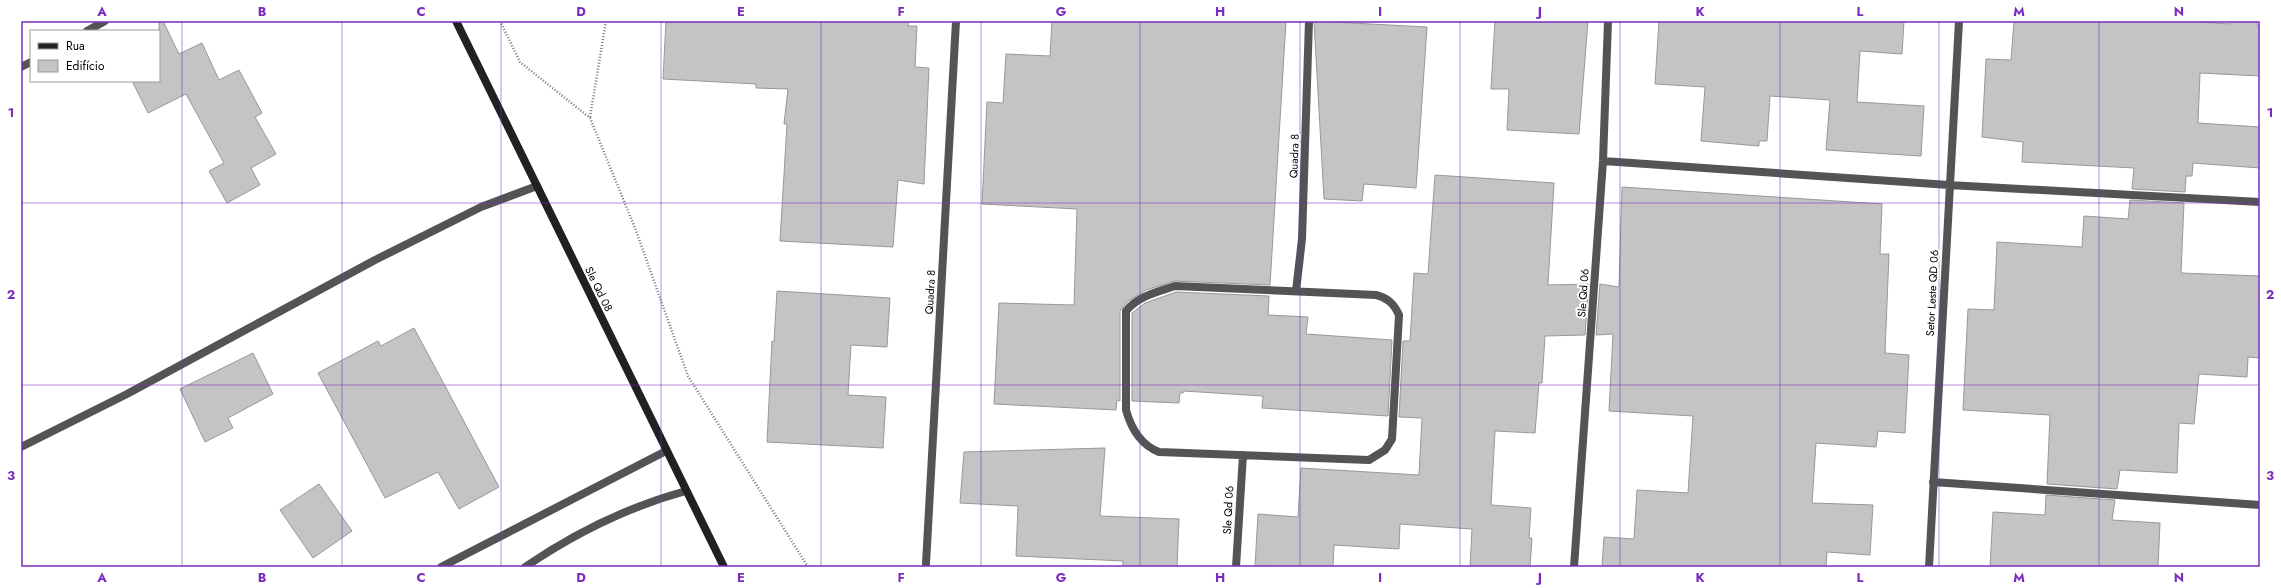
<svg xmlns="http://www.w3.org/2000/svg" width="2281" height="588" font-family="Jost,sans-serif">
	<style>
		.building { fill: #c4c4c4; stroke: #989898 }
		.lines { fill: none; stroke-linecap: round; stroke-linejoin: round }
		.path { stroke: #767676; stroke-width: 2.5; stroke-dasharray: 1 2; stroke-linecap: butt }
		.lane { stroke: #545454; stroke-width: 8 }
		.street { stroke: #545454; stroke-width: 8 }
		.secondary { stroke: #212121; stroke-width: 8 }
		.grid { fill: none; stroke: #7b2cbf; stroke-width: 1; stroke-opacity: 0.55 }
		.labels { text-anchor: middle; stroke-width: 4; stroke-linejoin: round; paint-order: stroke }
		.street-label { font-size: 11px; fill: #000; stroke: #fff }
		.neatline { fill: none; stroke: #7b2cbf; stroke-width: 1.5 }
		.grid-label { font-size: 13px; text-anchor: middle; font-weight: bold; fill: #7b2cbf }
	</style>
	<rect width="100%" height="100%" fill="#fff"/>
	<path class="building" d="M159 21H163L179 54 202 43 219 80 239 70 262 113 255 117 276 154 251 168 260 185 227 203 209 171 224 163 186 94 148 113 132 81H159Z
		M666 21H908V26H917L915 67 929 68 924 184 898 180 893 247 780 241 787 124H784L788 89 756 88V84L663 79Z
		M1052 21H1286L1270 285 1175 281 1146 290 1127 302 1120 311V401L1117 400 1116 410 994 404 999 303 1074 305 1077 209 982 204 987 102 1003 103 1006 54 1050 56Z
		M1314 21 1427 27 1416 188 1364 184 1362 201 1324 199Z
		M1495 21H1588L1579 134 1507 130 1509 89H1491Z
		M1659 21H1904L1902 54 1860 51 1857 102 1924 106 1921 156 1826 150 1830 100 1770 96 1767 141H1759V146L1701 141 1705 87 1655 84Z
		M2014 21H2184L2230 24V21H2257V26H2260V76L2200 73 2198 123 2260 127V168L2193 163 2192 176H2186L2185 192 2132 189 2134 168 2022 162 2023 142 1982 137 1986 59 2011 60Z
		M1435 175 1554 183 1548 285 1589 284 1585 335 1545 336 1542 383H1539L1535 433 1495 431 1491 505 1531 508 1529 538H1532L1530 567H1470L1472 529 1400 524 1399 549 1334 545 1333 567 1255 566 1258 514 1298 517 1301 468 1419 475 1422 418 1399 417 1403 341H1410L1414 273 1428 274Z
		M1622 187 1882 204 1880 254H1889L1885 353 1909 355 1905 433 1878 431 1876 447 1816 443 1812 503 1873 505 1870 555 1827 552 1826 567H1602L1604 537 1634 539 1637 490 1688 493 1693 416 1609 411 1613 334 1596 335 1600 284 1619 287Z
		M2130 200 2184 203 2181 273 2260 276V358L2248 357 2247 377 2199 374 2194 424 2179 423 2177 473 2120 470 2117 489 2047 484 2050 415 1963 410 1968 309 1994 310 1997 242 2082 247 2084 216 2128 219Z
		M777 291 890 298 887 347 851 345 848 395 886 397 883 448 767 442 772 341 774 342Z
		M1176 292 1269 296 1268 315 1308 317 1306 334 1392 340 1388 416 1262 408 1263 396 1184 391 1183 393H1180L1179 403 1132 401V313L1145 303Z
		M414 328 499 487 459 509 438 472 385 498 318 373 378 341 381 346Z
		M253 353 273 394 228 418 233 428 205 442 180 389Z
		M1105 448 1100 516 1179 519 1177 567H1123V561L1016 556 1018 506 960 503 964 452Z
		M319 484 352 531 313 558 280 510Z
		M2046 495 2115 500 2112 520 2160 523 2158 567H1990L1993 512 2045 515Z"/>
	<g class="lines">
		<path class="path" d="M500 21 520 62 590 118 635 228 688 376 808 567
			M590 117 606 21"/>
		<path class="lane" d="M441 567 666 451"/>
		<path class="street" d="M87 31 105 21
			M21 67 31 62
			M1603 161 1949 185 2260 202
			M1175 286 1376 295C1388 298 1394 304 1399 315L1392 439 1385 450 1369 460 1159 452C1141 445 1131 428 1126 410V311C1138 296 1157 292 1175 286Z
			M1296 291 1302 239 1309 21
			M21 447 127 394 375 260 481 207 537 186
			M1933 482 2260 505
			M926 564 956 21
			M525 567C575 533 627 507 686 491
			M1236 567 1243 455
			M1574 567 1603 161 1608 21
			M1929 567 1959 21"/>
		<path class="secondary" d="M456 21 724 567"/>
	</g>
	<path class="grid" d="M182 21V567M342 21V567M501 21V567M661 21V567M821 21V567M981 21V567M1140 21V567M1300 21V567M1460 21V567M1620 21V567M1780 21V567M1939 21V567M2099 21V567M21 203H2260M21 385H2260"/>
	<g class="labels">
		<g class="street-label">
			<text transform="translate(1294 156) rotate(-88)" y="4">Quadra 8</text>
			<text transform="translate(599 289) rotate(64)" y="4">Sle Qd 08</text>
			<text transform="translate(930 292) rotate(-87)" y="4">Quadra 8</text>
			<text transform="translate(1583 293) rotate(-86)" y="4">Sle Qd 06</text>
			<text transform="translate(1932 293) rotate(-87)" y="4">Setor Leste QD 06</text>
			<text transform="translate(1228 510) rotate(-87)" y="4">Sle Qd 06</text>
		</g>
	</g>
	<rect width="2281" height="588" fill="none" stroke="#ffffff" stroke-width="44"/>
	<rect x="30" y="30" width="130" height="52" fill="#ffffff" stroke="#999999"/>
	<rect x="38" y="43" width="20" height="6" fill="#212121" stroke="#999999"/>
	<text x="66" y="50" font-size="12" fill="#000000">Rua</text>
	<rect x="38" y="60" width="20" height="12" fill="#c4c4c4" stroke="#999999"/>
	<text x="66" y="70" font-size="12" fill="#000000">Edifício</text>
	<rect x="22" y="22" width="2237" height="544" class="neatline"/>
	<g class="grid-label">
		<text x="102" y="16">A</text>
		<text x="262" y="16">B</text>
		<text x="421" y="16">C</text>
		<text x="581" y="16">D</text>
		<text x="741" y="16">E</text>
		<text x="901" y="16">F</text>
		<text x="1061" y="16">G</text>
		<text x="1220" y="16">H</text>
		<text x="1380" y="16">I</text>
		<text x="1540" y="16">J</text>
		<text x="1700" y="16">K</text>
		<text x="1860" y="16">L</text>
		<text x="2019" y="16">M</text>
		<text x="2179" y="16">N</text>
		<text x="11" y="117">1</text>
		<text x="2270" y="117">1</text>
		<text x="11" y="299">2</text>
		<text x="2270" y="299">2</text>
		<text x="11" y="480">3</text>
		<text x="2270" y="480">3</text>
		<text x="102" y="582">A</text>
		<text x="262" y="582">B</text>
		<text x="421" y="582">C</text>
		<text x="581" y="582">D</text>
		<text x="741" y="582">E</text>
		<text x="901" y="582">F</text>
		<text x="1061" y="582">G</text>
		<text x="1220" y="582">H</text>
		<text x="1380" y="582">I</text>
		<text x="1540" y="582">J</text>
		<text x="1700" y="582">K</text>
		<text x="1860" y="582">L</text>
		<text x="2019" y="582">M</text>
		<text x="2179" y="582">N</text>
	</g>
</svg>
